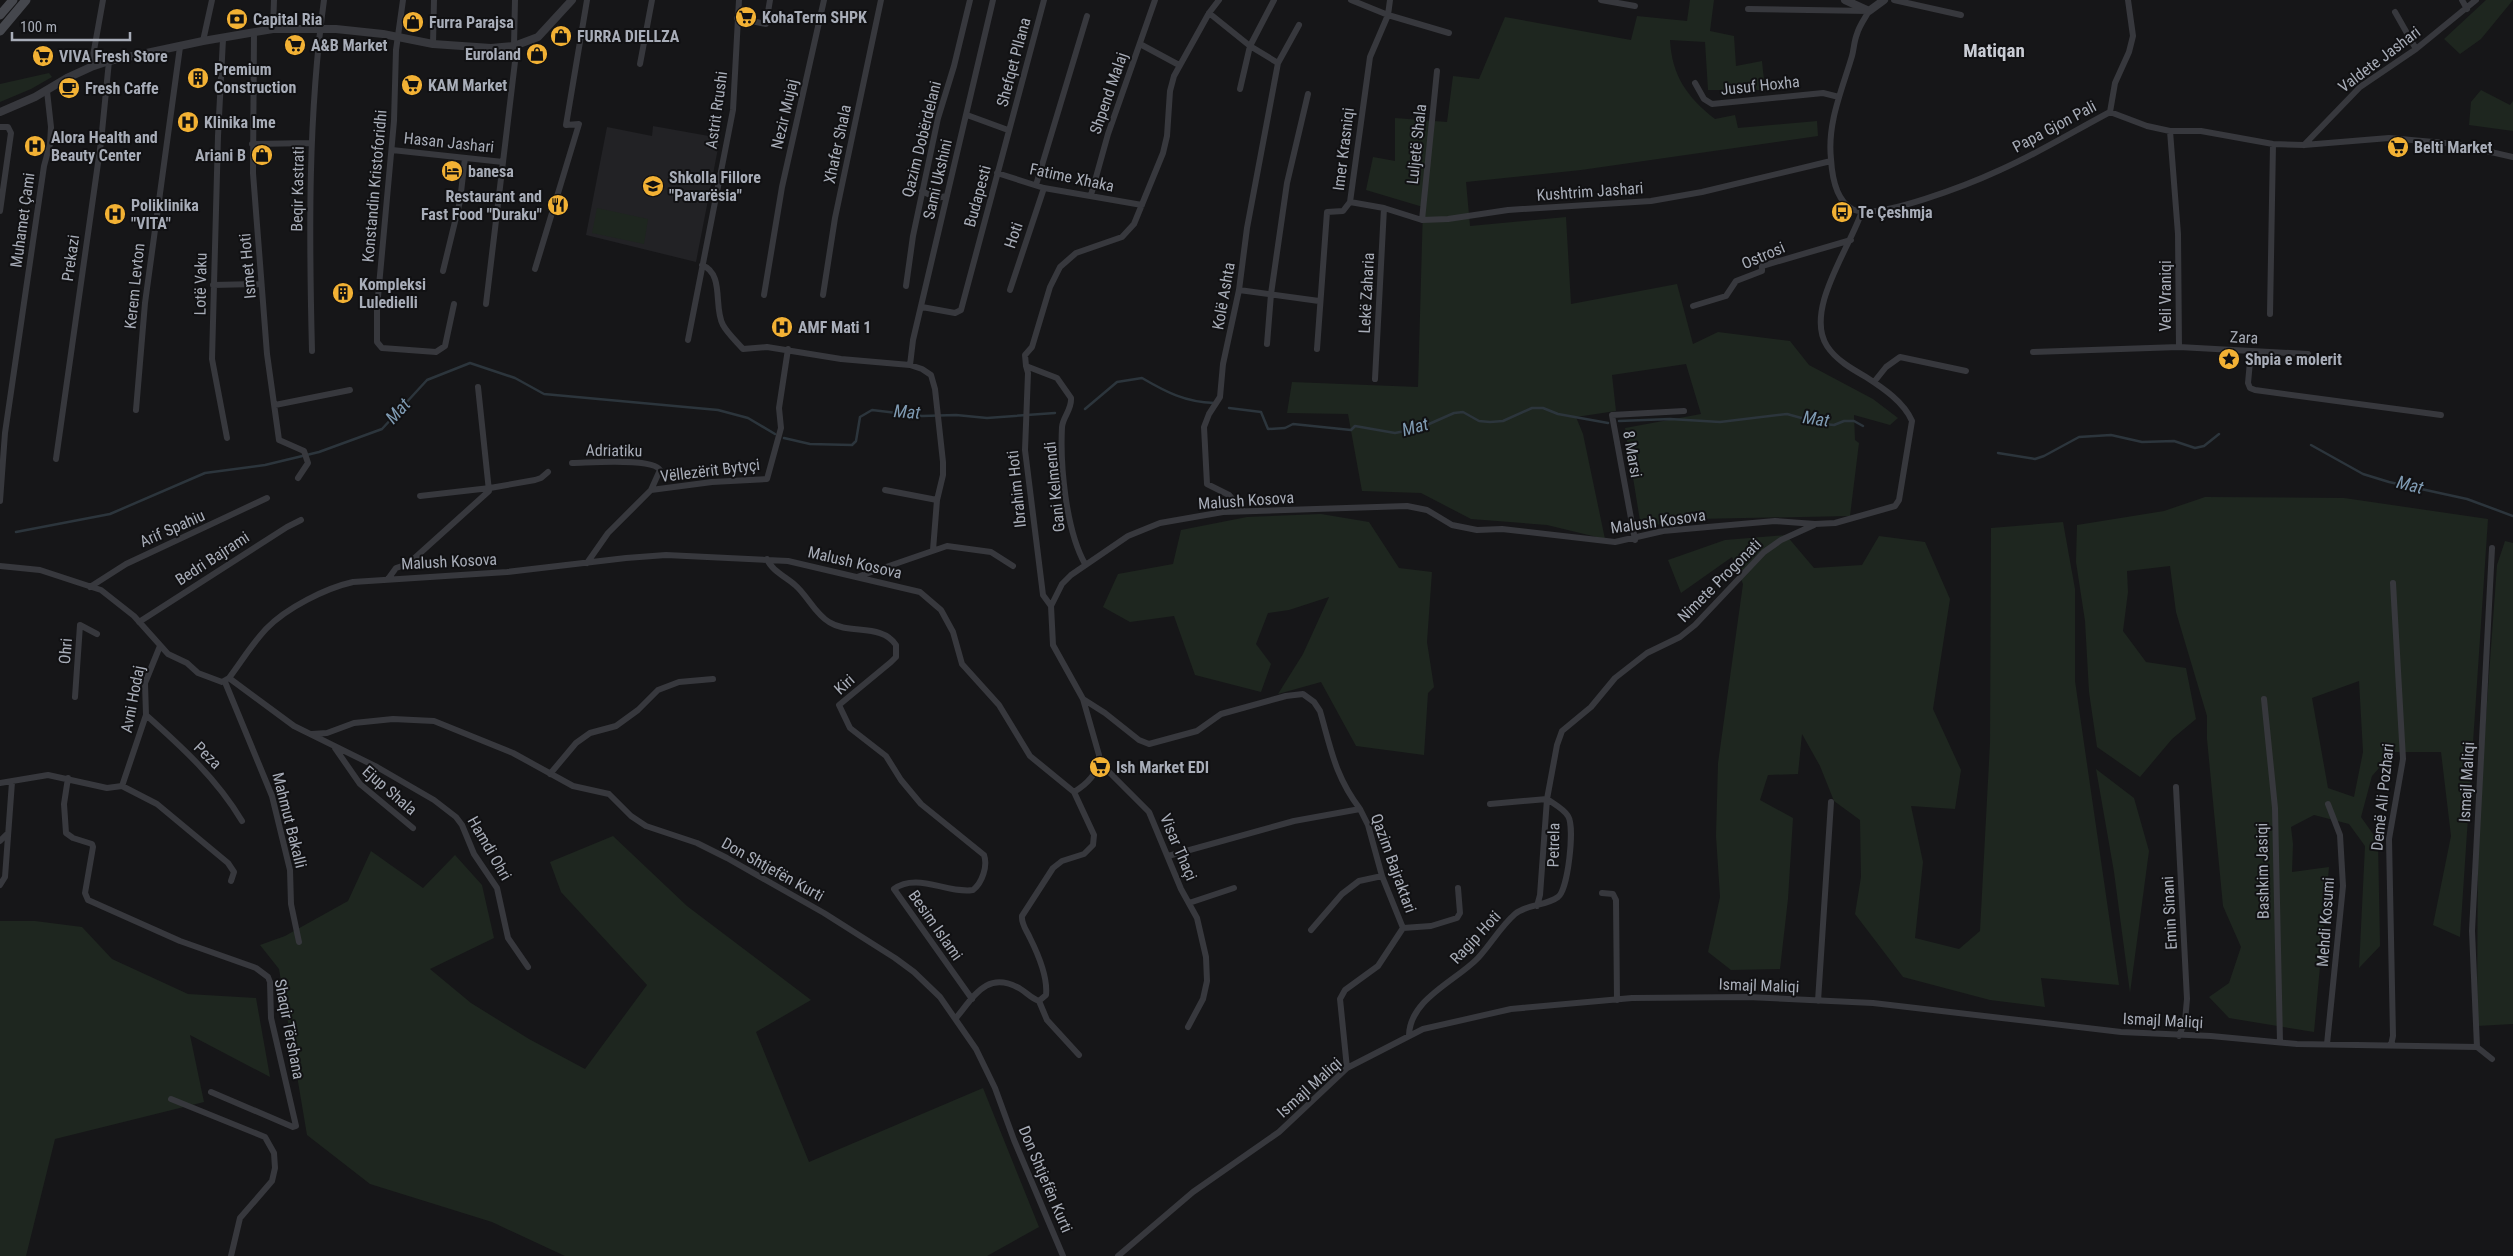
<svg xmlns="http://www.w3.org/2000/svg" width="2513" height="1256" font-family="'Roboto Condensed',sans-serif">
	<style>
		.built { fill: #222225 }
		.green { fill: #1e261f; fill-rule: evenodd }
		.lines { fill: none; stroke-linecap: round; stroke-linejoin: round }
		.stream { stroke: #2c353c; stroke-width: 2.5 }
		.minor { stroke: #37383d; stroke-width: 6 }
		.tertiary { stroke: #37383d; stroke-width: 8 }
		.secondary { stroke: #45474d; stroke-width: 9 }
		.labels { text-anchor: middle; stroke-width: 4; stroke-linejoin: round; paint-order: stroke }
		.poi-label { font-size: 16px; font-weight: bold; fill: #a8adb8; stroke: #111113; text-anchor: start }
		.street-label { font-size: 16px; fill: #a8adb8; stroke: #111113 }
		.water-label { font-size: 18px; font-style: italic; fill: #7f9bb3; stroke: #111113 }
		.quarter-label { font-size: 19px; font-weight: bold; fill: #c9ccd4; stroke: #111113 }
	</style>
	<rect width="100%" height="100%" fill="#161618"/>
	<path class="built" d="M653 126 720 138 696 262 586 235 607 127 652 136Z"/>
	<path class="green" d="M1690 0H1714L1710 31 1734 36 1736 66 1762 61 1765 90H1708L1705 42 1670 40C1672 76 1687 97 1715 119L1735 115 1738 128 1817 121 1818 136 1581 170 1466 182 1470 226 1566 217 1571 304 1677 284 1693 344 1718 332 1790 341 1809 365 1873 399 1898 418 1890 425 1854 415 1855 440 1859 443 1850 516 1697 519 1641 527 1625 428 1701 414 1686 364 1612 375 1616 411 1576 417 1583 434 1605 539 1547 525 1471 519 1421 493 1362 491 1348 414 1287 413 1292 382 1418 387 1423 207 1366 190 1373 157 1395 161V118L1447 122 1453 76 1479 79 1505 17 1631 40 1637 16 1687 21Z
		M2486 0H2513L2481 39 2460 54 2444 39Z
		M49 73 52 77 31 89 0 102V84Z
		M2481 90 2510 105 2513 101V131L2469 125 2471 102Z
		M597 208 648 219 644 244 592 233Z
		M2205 497 2344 498 2488 519 2460 937 2433 925 2451 836 2441 752H2393L2372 776 2361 817 2378 841 2380 946 2359 968 2365 846 2349 824 2314 815 2291 827 2293 844 2292 872 2329 867 2314 1032 2229 1018 2209 997 2229 983 2241 947 2223 906 2207 739V716L2176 612 2170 566 2127 571 2128 592 2123 631 2146 662 2186 668 2196 719 2172 739 2140 777 2097 747 2089 692 2085 621 2076 562 2077 525 2164 511ZM2359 681 2363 752 2354 797 2328 788 2312 698Z
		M1321 514 1369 522 1399 568 1432 572 1427 642 1434 687 1428 693 1424 755 1356 746 1321 682 1278 694 1303 654 1329 597 1289 610 1268 613 1256 644 1271 664 1261 692 1195 675 1174 616 1130 622 1103 607 1118 574 1173 564 1181 530 1247 517Z
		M2063 522 2075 589V681L2119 985 2041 978 2045 1007 1990 1000 1903 977 1855 914 1861 877 1860 820 1834 801 1820 766 1802 734 1798 774 1768 775 1760 800 1793 818 1788 899 1780 969 1731 970 1708 952 1720 897 1716 836 1718 763 1743 584 1732 557 1681 593 1668 560 1725 540 1786 535 1814 568 1862 565 1879 536 1925 542 1950 599 1933 709 1961 770 1955 809 1911 806 1923 862 1915 938 1959 949 1980 931 1990 743 1991 528Z
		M2505 541 2513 543V1024L2477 1026 2478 827 2497 565Z
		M2096 769 2134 798 2149 851 2130 993 2114 872Z
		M613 836 687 906 811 1000 756 1032 809 1162 983 1088 1039 1227 987 1256H565L492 1222 370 1184 307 1135 279 969 260 945 285 936 348 901 371 851 423 888 455 855 482 885 494 938 430 969 471 1003 529 1039 585 1069 647 985 561 892 550 862Z
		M0 921H35L82 927 112 959 188 994 256 998 270 1077 190 1035 204 1102 55 1139 26 1256H0Z"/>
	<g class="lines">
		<path class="stream" d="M1229 408 1261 412 1268 429 1285 428 1293 424 1351 430 1355 426 1395 433 1420 428 1454 413 1463 412 1479 421 1490 422 1503 421 1532 408H1543L1558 414 1608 423
			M1085 409 1117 382 1142 378C1166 392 1185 402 1214 403
			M1619 421 1670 419 1720 422 1787 414 1823 424 1834 425 1844 421H1854L1863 426
			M784 438 810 444 852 445 856 441 860 417 872 410 922 416 956 415 987 418 1055 413
			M2311 445 2363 474 2389 482 2467 499 2513 516
			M1998 453 2035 459 2044 456 2079 437 2111 435 2142 442 2174 441 2195 448 2204 446 2219 434
			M16 532 110 514 205 473 265 465 319 452 382 429 427 380 470 363 515 378 544 394 718 410 748 418 775 434"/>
		<path class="minor" d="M403 0 396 50 394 121 377 308V342L382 348 436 352 445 346 454 304
			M1351 0 1388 15 1449 33
			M1601 0 1635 6
			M1894 0 1961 15
			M2462 0 2467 9
			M1748 9 1869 11C1865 18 1859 26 1857 34 1854 41 1854 49 1852 56 1842 90 1827 123 1831 159 1832 176 1836 200 1852 209 1876 222 1974 182 2000 170 2037 154 2074 131 2110 112L2147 126 2170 131H2201L2273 144 2304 145 2389 138 2456 144 2513 157
			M2395 12 2416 49
			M1209 13 1250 46 1278 63
			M737 18 766 24 770 0
			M273 29 274 0
			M254 32 253 173 267 354 279 440 304 451 308 463 298 478
			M223 39 218 136 212 359 227 438
			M203 41 212 0
			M433 44 434 0
			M1140 44 1179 65
			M514 46 515 0
			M640 64 652 0
			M91 67 103 0
			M1695 83 1704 99 1712 104 1823 93 1839 97
			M1240 89 1250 46 1274 0
			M2110 112 2115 83 2129 52 2133 36 2128 0
			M967 115 1008 130
			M0 127H8L11 133 0 211
			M2170 131 2178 234 2179 347
			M252 144 311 143
			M2304 145 2360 87 2416 49 2476 0
			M392 150 503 162
			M997 173 1044 188 1142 205
			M1036 185 1087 16
			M922 191 936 198 947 196
			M1091 195 1108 134 1155 0
			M1350 202 1384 208 1422 220 1448 219 1508 210 1651 201 1702 192 1831 161
			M1422 220 1437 71
			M702 265C725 274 713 307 723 325 728 334 737 342 743 349L767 347 841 359 910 365 922 369 931 375 935 389 943 462V475L937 500 933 550
			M535 269 579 124 566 125 587 0
			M443 271 460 201 465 158
			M213 285 261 284
			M906 286 913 236 938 118 954 66 970 0
			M1010 290 1044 188
			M1239 290 1319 301
			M764 295 782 187 824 0
			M823 295 835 218 881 0
			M486 304 517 45
			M1693 306 1726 296 1736 281 1762 271V266L1851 240
			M922 307 955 313 961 310 1044 0
			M2270 314 2273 144
			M688 340 733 110 739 0
			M1267 344 1271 294 1287 183 1308 94
			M1317 349 1327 212 1343 211 1350 202 1370 57 1388 15 1390 0
			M312 351C309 233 308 116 324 0
			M2251 351 2248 383 2250 388 2255 390 2441 415
			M2033 352 2179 347 2308 354
			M910 365 913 340 993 0
			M1026 366 1028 373 1025 450 1043 595 1051 606
			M1375 379 1384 208
			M1874 382 1886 367 1900 357 1966 371
			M275 405 350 390
			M136 410 145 303 180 47
			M56 459 101 142 109 61
			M572 463C588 463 652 457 660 470L651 490
			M885 490 937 500
			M420 496 490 488 535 480 541 478 548 472
			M0 501 5 433 44 166 50 144 51 127 47 91
			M1243 511 1229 495 1207 484 1204 427 1209 414 1220 397 1223 364 1239 290 1247 228 1278 63 1299 25
			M1635 540 1612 415 1684 411
			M767 559C771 570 786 577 795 585 807 595 815 614 829 622 849 635 882 623 896 645V657L891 662 839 705 850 728 886 756 901 780 921 804 984 855C988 866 982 883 973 890 947 894 917 872 894 889L972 999
			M587 563 608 533 651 490 712 482 767 479 781 428 779 408 788 349
			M1085 564C1066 530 1060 466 1062 427 1063 416 1072 410 1071 398L1057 378 1026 366 1025 355 1032 347 1050 287 1060 267 1076 253 1122 237 1134 224 1163 153 1167 136 1170 91 1174 76 1209 13 1219 0
			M0 566 40 570 101 590 134 616 168 654 187 663 198 673 222 682 229 678C241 662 252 644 266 629 286 608 326 588 353 582L507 572 626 558 666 555 788 561 920 592 941 610 953 632 962 664 999 705 1030 756 1074 792 1094 835 1093 845 1084 854 1062 861 1053 868 1022 916C1021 924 1027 931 1030 938 1038 954 1048 977 1046 995L1039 1001
			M857 577 947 546 991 552 1013 566
			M388 579 396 568 408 564 489 491 478 387
			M90 587 126 564 267 498
			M139 622 287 527 301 520
			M229 678 294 726 377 767 434 800 456 817 462 825 474 854 497 888 508 938 528 967
			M225 682 272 796 290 870 291 904 299 942
			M75 697 80 625 97 634
			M1083 699 1105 713 1139 740 1149 744 1197 731 1221 714 1286 696 1303 694 1314 702 1320 711C1331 749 1335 776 1360 809
			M2264 699 2275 808 2280 1042
			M146 715C182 747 217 779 242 821
			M312 734 327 733 354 723 393 719 434 721 513 753 573 786 609 794 631 816 646 826 697 843 727 858 824 913 895 958 914 972 940 997 976 1049 995 1088 1014 1140 1063 1256
			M335 748 360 784 413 828
			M1099 762 1149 812 1181 889 1197 918 1206 957 1207 981 1203 999 1188 1027
			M550 774 576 743 590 733 616 726 638 710 658 690 679 682 713 679
			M68 778 64 804 66 833 73 838 92 844 93 847 85 893 88 900 180 941 256 968 268 977 270 982 271 1018 296 1126 293 1127 211 1092
			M0 783 48 775 107 788 122 786 157 804 228 863 234 872 231 881
			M122 786 146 715 145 683 160 646
			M2176 787 2187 999 2185 1021 2179 1036
			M1074 792C1087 784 1100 772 1099 755L1083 699 1053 645 1051 606 1062 584 1071 575 1128 536 1160 523 1223 512 1407 506 1427 510 1452 525 1477 530 1502 529 1615 542 1663 531 1775 521 1815 524 1835 523 1895 506 1899 500 1912 421C1904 402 1883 388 1866 377 1852 369 1836 360 1827 346 1804 310 1850 248 1862 211
			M0 841 8 833
			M1168 856 1294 821 1360 809 1368 825 1382 876 1403 928 1378 966 1345 990 1340 999 1347 1068
			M0 885 5 877 12 782
			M1602 893 1613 894 1616 900 1617 1000
			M1189 903 1234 888
			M1537 906 1540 895 1547 799 1557 745 1562 731 1591 707 1615 678 1647 653 1680 637 1695 625 1764 552 1781 540 1814 525
			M1403 928 1431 926 1457 918 1460 913 1458 888
			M1311 930 1342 894 1359 881 1382 876
			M1818 1001 1831 802
			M956 1018C975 995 987 971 1019 988 1026 992 1032 999 1039 1001L1047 1020 1079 1055
			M1409 1035C1410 999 1456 981 1478 958 1491 944 1501 926 1515 914 1527 904 1546 906 1558 897 1568 890 1575 827 1568 816 1564 809 1554 804 1547 799L1490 804
			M2327 1044 2343 886 2340 835 2328 804
			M2391 1045 2393 1036 2389 839 2403 759 2393 583
			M2477 1047 2472 931 2492 548
			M171 1099 265 1137 274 1153 275 1168 272 1181 240 1218 231 1256
			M1118 1256 1193 1192 1279 1132 1347 1068 1423 1029 1511 1009 1632 998 1748 997 1873 1003 2121 1032 2211 1036 2297 1044 2477 1047 2492 1059"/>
		<path class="tertiary" d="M1845 0 1869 11 1884 0
			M0 112 35 97 67 78 91 67 109 61 203 41 273 29H336L383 34 433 44 491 48 514 46 538 37 572 0"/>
		<path class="secondary" d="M0 15 13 0
			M0 31 26 0"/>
	</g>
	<defs>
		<g id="supermarket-disc" transform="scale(1.125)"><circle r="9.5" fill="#f2b134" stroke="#111113"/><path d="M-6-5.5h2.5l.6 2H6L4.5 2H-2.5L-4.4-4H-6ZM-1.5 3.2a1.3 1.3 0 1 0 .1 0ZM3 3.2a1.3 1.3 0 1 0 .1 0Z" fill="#111"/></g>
		<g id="bank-disc" transform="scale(1.125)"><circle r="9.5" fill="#f2b134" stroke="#111113"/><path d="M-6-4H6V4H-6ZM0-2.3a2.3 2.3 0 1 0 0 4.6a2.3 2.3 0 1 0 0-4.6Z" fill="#111"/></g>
		<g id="shop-disc" transform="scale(1.125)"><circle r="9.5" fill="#f2b134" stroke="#111113"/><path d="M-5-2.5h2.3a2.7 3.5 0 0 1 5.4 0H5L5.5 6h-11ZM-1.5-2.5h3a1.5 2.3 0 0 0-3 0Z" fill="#111"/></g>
		<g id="building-disc" transform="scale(1.125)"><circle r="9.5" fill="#f2b134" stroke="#111113"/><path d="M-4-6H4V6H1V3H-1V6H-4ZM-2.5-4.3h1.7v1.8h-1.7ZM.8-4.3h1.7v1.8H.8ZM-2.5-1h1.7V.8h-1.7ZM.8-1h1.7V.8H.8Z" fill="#111"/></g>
		<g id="cafe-disc" transform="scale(1.125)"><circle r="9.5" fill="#f2b134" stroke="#111113"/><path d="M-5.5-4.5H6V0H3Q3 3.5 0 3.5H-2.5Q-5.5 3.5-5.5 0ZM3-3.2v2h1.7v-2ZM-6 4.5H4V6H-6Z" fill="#111"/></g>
		<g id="hospital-disc" transform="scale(1.125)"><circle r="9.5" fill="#f2b134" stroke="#111113"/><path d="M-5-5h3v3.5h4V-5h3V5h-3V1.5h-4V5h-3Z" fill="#111"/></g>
		<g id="hotel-disc" transform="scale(1.125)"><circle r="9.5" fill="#f2b134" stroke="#111113"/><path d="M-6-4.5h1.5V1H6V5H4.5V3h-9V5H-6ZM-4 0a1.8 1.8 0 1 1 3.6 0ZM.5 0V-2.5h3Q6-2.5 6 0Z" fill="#111"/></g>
		<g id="school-disc" transform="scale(1.125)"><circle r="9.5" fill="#f2b134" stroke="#111113"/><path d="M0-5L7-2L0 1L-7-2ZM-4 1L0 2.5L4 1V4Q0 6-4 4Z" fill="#111"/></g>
		<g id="restaurant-disc" transform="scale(1.125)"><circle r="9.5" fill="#f2b134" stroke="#111113"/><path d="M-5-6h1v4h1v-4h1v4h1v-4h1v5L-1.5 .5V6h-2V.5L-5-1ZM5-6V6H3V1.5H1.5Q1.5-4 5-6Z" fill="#111"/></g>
		<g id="bus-disc" transform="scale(1.125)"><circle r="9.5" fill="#f2b134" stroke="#111113"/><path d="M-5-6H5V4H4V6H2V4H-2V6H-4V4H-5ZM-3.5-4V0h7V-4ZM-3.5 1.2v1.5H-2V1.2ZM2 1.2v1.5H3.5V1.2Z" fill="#111"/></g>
		<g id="sight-disc" transform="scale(1.125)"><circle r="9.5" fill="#f2b134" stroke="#111113"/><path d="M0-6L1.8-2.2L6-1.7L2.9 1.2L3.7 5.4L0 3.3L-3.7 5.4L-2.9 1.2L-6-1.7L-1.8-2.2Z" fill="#111"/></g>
	</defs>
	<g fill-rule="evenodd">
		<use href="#supermarket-disc" x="746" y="17"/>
		<use href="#bank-disc" x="237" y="19"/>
		<use href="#shop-disc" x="413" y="22"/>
		<use href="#shop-disc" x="561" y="36"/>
		<use href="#supermarket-disc" x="295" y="45"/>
		<use href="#shop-disc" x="537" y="54"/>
		<use href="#supermarket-disc" x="43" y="56"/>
		<use href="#building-disc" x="198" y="78"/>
		<use href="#supermarket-disc" x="412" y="85"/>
		<use href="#cafe-disc" x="69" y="88"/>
		<use href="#hospital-disc" x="188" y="122"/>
		<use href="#hospital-disc" x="35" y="146"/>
		<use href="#supermarket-disc" x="2398" y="147"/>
		<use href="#shop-disc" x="262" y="155"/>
		<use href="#hotel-disc" x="452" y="171"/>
		<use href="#school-disc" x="653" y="186"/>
		<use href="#restaurant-disc" x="558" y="205"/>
		<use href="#bus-disc" x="1842" y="212"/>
		<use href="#hospital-disc" x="115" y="214"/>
		<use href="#building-disc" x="343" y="293"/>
		<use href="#hospital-disc" x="782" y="327"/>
		<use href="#sight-disc" x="2229" y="359"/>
		<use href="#supermarket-disc" x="1100" y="767"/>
	</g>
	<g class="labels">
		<g class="poi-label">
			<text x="762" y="23">KohaTerm SHPK</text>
			<text x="253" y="25">Capital Ria</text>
			<text x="429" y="28">Furra Parajsa</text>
			<text x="577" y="42">FURRA DIELLZA</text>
			<text x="311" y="51">A&amp;B Market</text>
			<text x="521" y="60" text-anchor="end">Euroland</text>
			<text x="59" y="62">VIVA Fresh Store</text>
			<text x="214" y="75">Premium<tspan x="214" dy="18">Construction</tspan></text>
			<text x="428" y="91">KAM Market</text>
			<text x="85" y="94">Fresh Caffe</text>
			<text x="204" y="128">Klinika Ime</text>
			<text x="51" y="143">Alora Health and<tspan x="51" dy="18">Beauty Center</tspan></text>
			<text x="2414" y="153">Belti Market</text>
			<text x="246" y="161" text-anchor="end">Ariani B</text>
			<text x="468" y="177">banesa</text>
			<text x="669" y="183">Shkolla Fillore<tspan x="669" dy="18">"Pavarësia"</tspan></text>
			<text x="542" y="202" text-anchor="end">Restaurant and<tspan x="542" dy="18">Fast Food "Duraku"</tspan></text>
			<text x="131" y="211">Poliklinika<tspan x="131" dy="18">"VITA"</tspan></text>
			<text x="1858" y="218">Te Çeshmja</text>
			<text x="359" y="290">Kompleksi<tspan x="359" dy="18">Luledielli</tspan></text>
			<text x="798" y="333">AMF Mati 1</text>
			<text x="2245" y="365">Shpia e molerit</text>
			<text x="1116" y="773">Ish Market EDI</text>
		</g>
		<g class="street-label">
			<text transform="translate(2379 59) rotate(-37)" y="6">Valdete Jashari</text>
			<text transform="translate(1013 62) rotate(-75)" y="6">Shefqet Pllana</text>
			<text transform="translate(1760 85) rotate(-6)" y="6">Jusuf Hoxha</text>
			<text transform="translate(1108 93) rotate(-71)" y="6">Shpend Malaj</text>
			<text transform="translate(716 110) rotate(-82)" y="6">Astrit Rrushi</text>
			<text transform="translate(784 114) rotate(-77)" y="6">Nezir Mujaj</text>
			<text transform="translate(2054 126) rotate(-28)" y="6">Papa Gjon Pali</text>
			<text transform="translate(921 139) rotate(-76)" y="6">Qazim Dobërdelani</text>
			<text transform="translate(449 142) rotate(6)" y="6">Hasan Jashari</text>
			<text transform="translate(837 144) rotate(-78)" y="6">Xhafer Shala</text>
			<text transform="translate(1416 144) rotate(-84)" y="6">Luljetë Shala</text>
			<text transform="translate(1343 149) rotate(-83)" y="6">Imer Krasniqi</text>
			<text transform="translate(1072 177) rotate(12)" y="6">Fatime Xhaka</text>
			<text transform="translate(937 179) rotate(-77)" y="6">Sami Ukshini</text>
			<text transform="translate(374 186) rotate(-85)" y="6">Konstandin Kristoforidhi</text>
			<text transform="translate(297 189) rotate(-89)" y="6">Beqir Kastrati</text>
			<text transform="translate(1590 191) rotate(-4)" y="6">Kushtrim Jashari</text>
			<text transform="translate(977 196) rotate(-75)" y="6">Budapesti</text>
			<text transform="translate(22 220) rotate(-82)" y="6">Muhamet Çami</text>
			<text transform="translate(1013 235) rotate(-71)" y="6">Hoti</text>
			<text transform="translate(1763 255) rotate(-23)" y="6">Ostrosi</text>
			<text transform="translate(70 258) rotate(-82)" y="6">Prekazi</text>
			<text transform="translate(247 266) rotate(-95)" y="6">Ismet Hoti</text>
			<text transform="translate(200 284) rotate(-89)" y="6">Lotë Vaku</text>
			<text transform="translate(134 286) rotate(-84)" y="6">Kerem Levton</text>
			<text transform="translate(1366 293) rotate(-87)" y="6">Lekë Zaharia</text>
			<text transform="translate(1223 296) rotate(-80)" y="6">Kolë Ashta</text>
			<text transform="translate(2165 296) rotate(-90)" y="6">Veli Vraniqi</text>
			<text transform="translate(2244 337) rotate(3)" y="6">Zara</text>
			<text transform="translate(614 450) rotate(1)" y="6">Adriatiku</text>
			<text transform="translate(1633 454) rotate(80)" y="6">8 Marsi</text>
			<text transform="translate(710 470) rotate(-7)" y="6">Vëllezërit Bytyçi</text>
			<text transform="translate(1054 487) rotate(-96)" y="6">Gani Kelmendi</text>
			<text transform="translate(1016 489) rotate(-96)" y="6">Ibrahim Hoti</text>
			<text transform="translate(1246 500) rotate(-4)" y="6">Malush Kosova</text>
			<text transform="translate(1658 521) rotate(-8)" y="6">Malush Kosova</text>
			<text transform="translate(172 528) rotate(-24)" y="6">Arif Spahiu</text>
			<text transform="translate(212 558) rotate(-33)" y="6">Bedri Bajrami</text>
			<text transform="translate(449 561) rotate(-3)" y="6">Malush Kosova</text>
			<text transform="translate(855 562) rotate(13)" y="6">Malush Kosova</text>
			<text transform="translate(1719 580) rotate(-45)" y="6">Nimete Progonati</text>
			<text transform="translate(65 651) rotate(-85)" y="6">Ohri</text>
			<text transform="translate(844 684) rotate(-42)" y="6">Kiri</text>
			<text transform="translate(132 699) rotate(-79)" y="6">Avni Hodaj</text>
			<text transform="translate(208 755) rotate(44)" y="6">Peza</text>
			<text transform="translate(2466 782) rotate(-87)" y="6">Ismajl Maliqi</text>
			<text transform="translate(390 790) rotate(41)" y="6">Ejup Shala</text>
			<text transform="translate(2382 797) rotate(-84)" y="6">Demë Ali Pozhari</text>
			<text transform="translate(290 820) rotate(76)" y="6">Mahmut Bakalli</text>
			<text transform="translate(1553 845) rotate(-89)" y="6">Petrela</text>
			<text transform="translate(1179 847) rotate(67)" y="6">Visar Thaçi</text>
			<text transform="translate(490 848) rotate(60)" y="6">Hamdi Ohri</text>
			<text transform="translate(1394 863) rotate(70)" y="6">Qazim Bajraktari</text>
			<text transform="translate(773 869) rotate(29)" y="6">Don Shtjefën Kurti</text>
			<text transform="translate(2262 871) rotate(-91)" y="6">Bashkim Jasiqi</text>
			<text transform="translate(2169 913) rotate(-93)" y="6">Emin Sinani</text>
			<text transform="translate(2325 922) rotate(-86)" y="6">Mehdi Kosumi</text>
			<text transform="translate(936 925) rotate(55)" y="6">Besim Islami</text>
			<text transform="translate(1475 937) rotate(-47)" y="6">Ragip Hoti</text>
			<text transform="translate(1759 985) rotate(2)" y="6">Ismajl Maliqi</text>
			<text transform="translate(2163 1020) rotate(3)" y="6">Ismajl Maliqi</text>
			<text transform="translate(290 1029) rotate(79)" y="6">Shaqir Tërshana</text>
			<text transform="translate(1309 1087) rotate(-42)" y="6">Ismajl Maliqi</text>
			<text transform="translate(1046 1179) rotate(67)" y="6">Don Shtjefën Kurti</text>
		</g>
		<g class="water-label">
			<text transform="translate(398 411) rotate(-48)" y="6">Mat</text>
			<text transform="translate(907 412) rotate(4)" y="6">Mat</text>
			<text transform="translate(1816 419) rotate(8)" y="6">Mat</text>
			<text transform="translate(1415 427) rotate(-15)" y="6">Mat</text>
			<text transform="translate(2410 485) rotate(14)" y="6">Mat</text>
		</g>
		<g class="quarter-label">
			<text x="1994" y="57">Matiqan</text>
		</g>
	</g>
	<path d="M12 32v8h118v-8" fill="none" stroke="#a8adb8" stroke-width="2.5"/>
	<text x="20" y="32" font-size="15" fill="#a8adb8" stroke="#111113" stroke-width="4" paint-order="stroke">100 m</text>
</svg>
